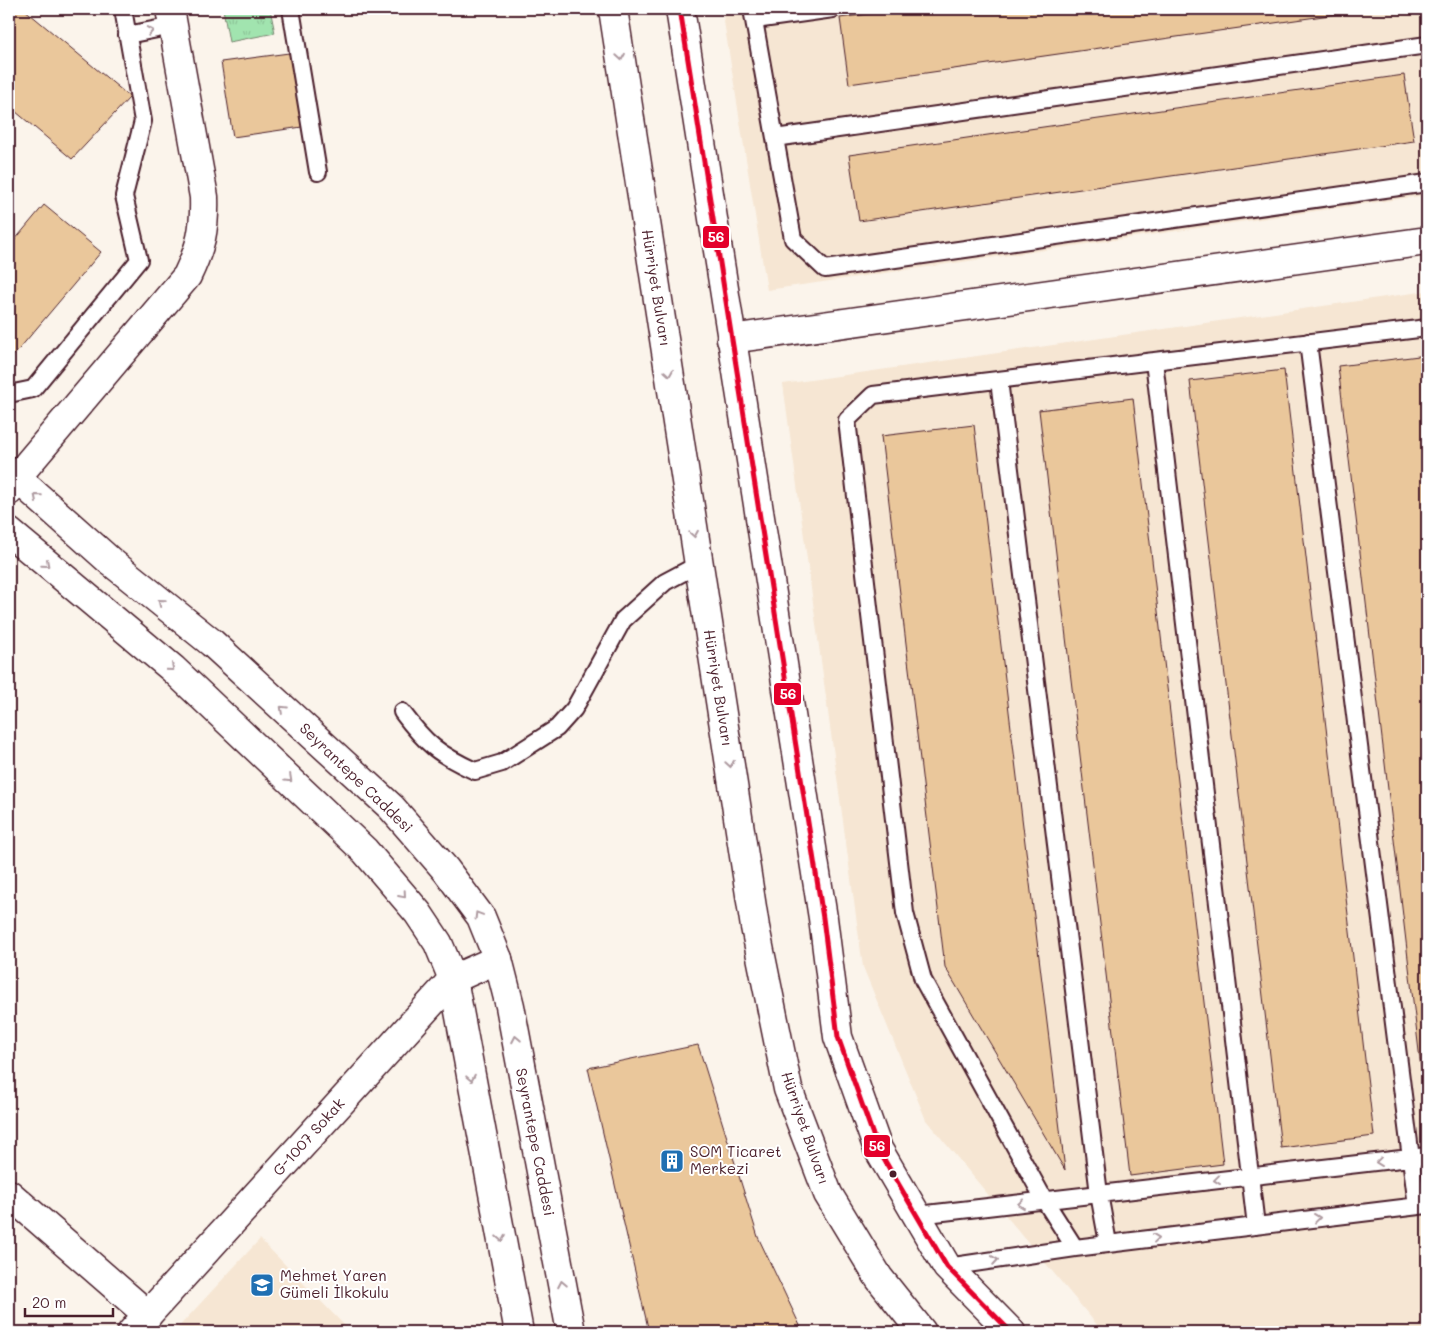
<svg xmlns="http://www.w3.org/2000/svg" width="1436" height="1341" font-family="Mali,sans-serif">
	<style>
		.built { fill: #f6e6d3 }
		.park { fill: url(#park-tufts); stroke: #76826d }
		.building { fill: #eac79b; stroke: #4a1f2b }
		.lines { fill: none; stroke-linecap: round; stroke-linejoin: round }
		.service-casing { stroke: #4a1f2b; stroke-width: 20 }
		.minor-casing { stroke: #4a1f2b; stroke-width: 31 }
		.secondary-casing { stroke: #4a1f2b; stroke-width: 31 }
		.primary-casing { stroke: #4a1f2b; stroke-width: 31 }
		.service { stroke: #fff; stroke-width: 16 }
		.minor { stroke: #fff; stroke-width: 28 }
		.secondary { stroke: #fff; stroke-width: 28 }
		.primary { stroke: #fff; stroke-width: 28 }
		.bus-1-casing { stroke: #fff; stroke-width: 9 }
		.bus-1 { stroke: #e4002b; stroke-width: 5 }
		.oneway { stroke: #ae9aa0 }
		.bus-dot { fill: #4a1f2b; stroke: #fff; stroke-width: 2 }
		.labels { text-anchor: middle; stroke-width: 4; stroke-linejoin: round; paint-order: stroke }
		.street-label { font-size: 15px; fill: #4a1f2b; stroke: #fff }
		.poi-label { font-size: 15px; fill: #4a1f2b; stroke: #fff; text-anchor: start }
		.line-badge { stroke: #fff; stroke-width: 2 }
		.badge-label { font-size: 14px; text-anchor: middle; font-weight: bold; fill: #fff }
	</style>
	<defs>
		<pattern id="park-tufts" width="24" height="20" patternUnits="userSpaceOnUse" patternTransform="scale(1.25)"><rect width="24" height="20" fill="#a1e4af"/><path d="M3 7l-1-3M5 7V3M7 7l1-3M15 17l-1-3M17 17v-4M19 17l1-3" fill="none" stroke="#8cc397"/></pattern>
	</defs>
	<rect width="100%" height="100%" fill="#fbf4eb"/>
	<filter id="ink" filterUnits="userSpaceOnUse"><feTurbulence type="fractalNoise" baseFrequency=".02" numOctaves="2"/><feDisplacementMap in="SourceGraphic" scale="10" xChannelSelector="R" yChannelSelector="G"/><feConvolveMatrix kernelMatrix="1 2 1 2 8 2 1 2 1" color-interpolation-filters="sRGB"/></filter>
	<g filter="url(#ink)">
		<path class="built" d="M722 9H1427V195L767 290Z
			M1427 291V1332H1103L926 1120 863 967 783 384Z
			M260 1239 351 1332H174Z"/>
		<path class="park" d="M223 9H270L275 33 229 42Z"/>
		<path class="building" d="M9 9H24L130 97 72 159 9 106Z
			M904 9H1372L849 84 840 18Z
			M289 53 302 127 233 137 221 62Z
			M1404 75 1414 141 859 221 849 155Z
			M44 205 101 252 9 361V247Z
			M1427 355V1119L1338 366Z
			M1284 370 1374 1136 1281 1148 1190 381Z
			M1133 398 1223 1164 1130 1176 1039 410Z
			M974 425 1065 1170 945 967 881 436Z
			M698 1045 758 1237 803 1332H649L588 1068Z"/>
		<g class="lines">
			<g class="service-casing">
				<path id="service" d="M291 9 318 172
					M752 9 793 239 825 269 1427 183
					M755 20 833 9
					M127 35 173 26
					M775 138 1427 45
					M1308 342 1417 1206
					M1154 361 1256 1226
					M999 380 1099 1194 1108 1243
					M9 394 33 389 139 260 124 196 143 121 123 9
					M402 712C426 744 438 754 475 771L502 763 557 728 574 709 623 620 665 582 699 564
					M918 1215 1427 1156
					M1075 1248 1045 1201 923 980 905 913 847 420 873 395 1427 328
					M947 1267 1075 1248 1427 1205"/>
			</g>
			<g class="minor-casing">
				<path id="minor" d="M731 339 1427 241
					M9 491 16 478 187 276C201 247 205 229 204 197L170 9
					M9 1194 148 1315
					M132 1332 453 979 498 959"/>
			</g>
			<g class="secondary-casing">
				<path id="secondary" d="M9 471 110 561 212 643 391 807 446 870 481 917 498 959 510 1006 571 1332
					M9 532 173 669 365 851 418 913 438 943 453 979 519 1332"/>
			</g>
			<g class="primary-casing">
				<path id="primary" d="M613 9 755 927 788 1089 828 1194 879 1278 922 1332
					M680 9 823 918 838 1037 878 1149 947 1267 1011 1332"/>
			</g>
			<use href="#service" class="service"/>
			<use href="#minor" class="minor"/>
			<use href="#secondary" class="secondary"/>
			<use href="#primary" class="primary"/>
			<g class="bus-1-casing">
				<path id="bus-1" d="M680 9 823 918 838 1037 878 1149 947 1267 1011 1332"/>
			</g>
			<use href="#bus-1" class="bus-1"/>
		</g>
		<defs><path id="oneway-chevron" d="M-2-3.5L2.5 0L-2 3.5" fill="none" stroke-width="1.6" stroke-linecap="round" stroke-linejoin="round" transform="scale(1.25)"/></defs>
		<g class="oneway">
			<use href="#oneway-chevron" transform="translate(150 31) rotate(-10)"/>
			<use href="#oneway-chevron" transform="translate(621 57) rotate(81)"/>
			<use href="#oneway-chevron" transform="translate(669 373) rotate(81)"/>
			<use href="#oneway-chevron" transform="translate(37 497) rotate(-139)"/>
			<use href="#oneway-chevron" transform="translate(694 534) rotate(81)"/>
			<use href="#oneway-chevron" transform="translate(46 564) rotate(41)"/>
			<use href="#oneway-chevron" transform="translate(161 602) rotate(-141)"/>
			<use href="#oneway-chevron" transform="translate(171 668) rotate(41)"/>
			<use href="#oneway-chevron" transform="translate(283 709) rotate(-137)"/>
			<use href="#oneway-chevron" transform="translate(730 764) rotate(81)"/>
			<use href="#oneway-chevron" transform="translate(289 779) rotate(43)"/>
			<use href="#oneway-chevron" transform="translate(403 895) rotate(49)"/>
			<use href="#oneway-chevron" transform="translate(478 915) rotate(-121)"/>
			<use href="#oneway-chevron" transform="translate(516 1039) rotate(-101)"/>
			<use href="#oneway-chevron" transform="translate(471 1078) rotate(79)"/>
			<use href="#oneway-chevron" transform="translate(1379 1162) rotate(173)"/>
			<use href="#oneway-chevron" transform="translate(1217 1180) rotate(173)"/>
			<use href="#oneway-chevron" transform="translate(1021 1204) rotate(174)"/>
			<use href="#oneway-chevron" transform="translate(1317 1218) rotate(-7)"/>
			<use href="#oneway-chevron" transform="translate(501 1238) rotate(79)"/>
			<use href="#oneway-chevron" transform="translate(1156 1238) rotate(-7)"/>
			<use href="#oneway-chevron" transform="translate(995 1260) rotate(-9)"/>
			<use href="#oneway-chevron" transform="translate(562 1284) rotate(-101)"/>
		</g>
	</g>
	<defs>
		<g id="building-square" transform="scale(1.25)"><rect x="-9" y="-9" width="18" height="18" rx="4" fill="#1f6fb2" stroke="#fff"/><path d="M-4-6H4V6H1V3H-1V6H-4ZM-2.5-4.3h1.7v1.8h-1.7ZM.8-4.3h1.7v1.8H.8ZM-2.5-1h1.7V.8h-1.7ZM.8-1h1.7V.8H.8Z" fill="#fff"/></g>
		<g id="school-square" transform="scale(1.25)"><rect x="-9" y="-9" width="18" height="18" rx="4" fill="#1f6fb2" stroke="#fff"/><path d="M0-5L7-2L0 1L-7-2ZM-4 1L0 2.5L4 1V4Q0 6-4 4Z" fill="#fff"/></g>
	</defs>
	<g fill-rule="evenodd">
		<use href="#building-square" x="672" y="1161"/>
		<use href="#school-square" x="262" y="1285"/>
	</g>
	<circle class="bus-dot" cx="893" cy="1174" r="4.5"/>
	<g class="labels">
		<g class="street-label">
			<text transform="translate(656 288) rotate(81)" y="5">Hürriyet Bulvarı</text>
			<text transform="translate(718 688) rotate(81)" y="5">Hürriyet Bulvarı</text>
			<text transform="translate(356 778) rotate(44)" y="5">Seyrantepe Caddesi</text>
			<text transform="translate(805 1128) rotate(71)" y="5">Hürriyet Bulvarı</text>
			<text transform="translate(309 1137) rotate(-48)" y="5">G-1007 Sokak</text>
			<text transform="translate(535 1142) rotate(79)" y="5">Seyrantepe Caddesi</text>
		</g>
		<g class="poi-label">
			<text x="690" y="1157">SOM Ticaret<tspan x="690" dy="17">Merkezi</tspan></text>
			<text x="280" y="1281">Mehmet Yaren<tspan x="280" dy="17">Gümeli İlkokulu</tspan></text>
		</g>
	</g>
	<g class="line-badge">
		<rect x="702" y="225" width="28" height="24" rx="5" fill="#e4002b"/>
		<rect x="773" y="682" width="29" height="24" rx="5" fill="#e4002b"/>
		<rect x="863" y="1134" width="28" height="24" rx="5" fill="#e4002b"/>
	</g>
	<g class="badge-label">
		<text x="716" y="242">56</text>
		<text x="788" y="699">56</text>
		<text x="877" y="1151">56</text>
	</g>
	<rect width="1436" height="1341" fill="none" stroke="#fff" stroke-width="30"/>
	<rect x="15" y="15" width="1406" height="1311" fill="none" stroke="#4a1f2b" stroke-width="2" filter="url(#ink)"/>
	<path d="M25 1308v8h88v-8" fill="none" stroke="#4a1f2b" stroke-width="2.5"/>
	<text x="32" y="1308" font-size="15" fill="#4a1f2b" stroke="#ffffff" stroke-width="4" paint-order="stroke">20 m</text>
</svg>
